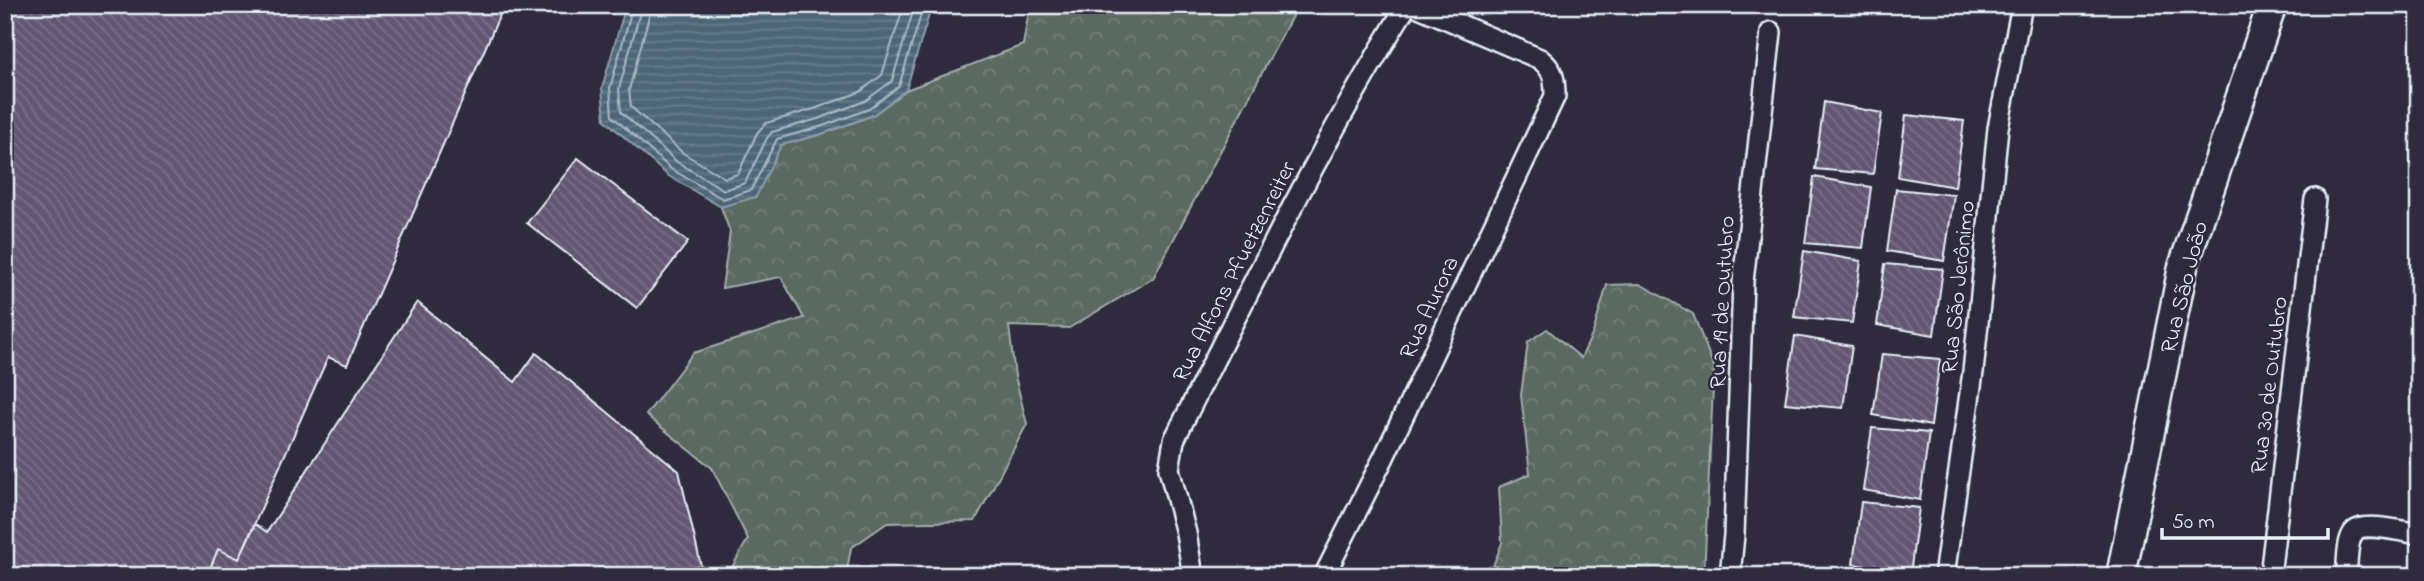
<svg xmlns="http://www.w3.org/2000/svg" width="2424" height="581" font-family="'Indie Flower',sans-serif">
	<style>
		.forest { fill: url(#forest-crowns); stroke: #a1aeac; stroke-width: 2 }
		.water { fill: url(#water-rules); stroke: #8c9eab; stroke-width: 2 }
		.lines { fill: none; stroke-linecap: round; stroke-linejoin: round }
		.shore { stroke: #aab9c4; stroke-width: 2 }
		.building { fill: url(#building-back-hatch); stroke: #e8f1f8; stroke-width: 2 }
		.street-casing { stroke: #e8f1f8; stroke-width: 24 }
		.secondary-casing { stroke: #e8f1f8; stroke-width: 33 }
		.street { stroke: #2f2a3d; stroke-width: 19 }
		.secondary { stroke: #2f2a3d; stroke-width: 28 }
		.labels { text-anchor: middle; stroke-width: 5; stroke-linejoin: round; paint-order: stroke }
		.street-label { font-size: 23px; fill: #e8f1f8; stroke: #2f2a3d }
	</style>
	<defs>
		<pattern id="forest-crowns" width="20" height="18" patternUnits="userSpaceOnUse" patternTransform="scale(1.75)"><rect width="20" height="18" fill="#5a6a61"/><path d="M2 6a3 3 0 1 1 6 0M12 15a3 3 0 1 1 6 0" fill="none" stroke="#728078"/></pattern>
		<pattern id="water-rules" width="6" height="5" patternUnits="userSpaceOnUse" patternTransform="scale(1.75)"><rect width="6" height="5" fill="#4e6677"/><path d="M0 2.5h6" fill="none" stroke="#687c8b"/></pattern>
		<pattern id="building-back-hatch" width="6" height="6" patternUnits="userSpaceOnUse" patternTransform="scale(1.75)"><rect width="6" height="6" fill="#635672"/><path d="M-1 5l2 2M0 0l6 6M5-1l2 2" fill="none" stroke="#796f87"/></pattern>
	</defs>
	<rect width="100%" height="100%" fill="#2f2a3d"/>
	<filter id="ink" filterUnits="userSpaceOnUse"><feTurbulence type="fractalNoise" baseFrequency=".0143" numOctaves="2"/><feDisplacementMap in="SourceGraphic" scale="14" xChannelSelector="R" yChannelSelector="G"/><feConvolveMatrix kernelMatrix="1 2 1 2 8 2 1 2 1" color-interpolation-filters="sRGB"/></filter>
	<g filter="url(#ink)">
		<path class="forest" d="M1030 5H1298L1153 278 1069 328 1009 326 1015 376 1027 424 975 521 887 523 851 548 846 576H727L748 539 712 468 646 415 693 353 804 318 781 277 722 288 730 232 721 207 759 189 781 145 822 134 873 115 906 90 1023 45Z
			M1640 284 1693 314 1714 367 1704 576H1489L1502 543 1499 487 1530 474 1521 395 1528 342 1547 329 1581 358 1593 333 1607 285Z"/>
		<path class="water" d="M626 5H932L906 90 873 115 822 134 781 145 756 197 721 207 667 175 605 120 602 88Z"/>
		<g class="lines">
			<path class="shore" d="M633 5 610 88 612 116 671 169 723 199 751 190 777 139 820 127 869 109 899 86 924 5
				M642 5 619 89 621 112 677 162 724 190 745 183 767 138 772 132 818 119 865 101 892 81 915 5
				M652 5 629 90 631 107 683 153 725 178 738 174 757 133 766 123 814 109 860 92 882 75 904 5"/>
		</g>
		<path class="building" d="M5 5H504L347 365 328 357 239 559 218 549 207 576H5Z
			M1824 102 1882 113 1873 174 1815 169Z
			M1906 115 1964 121 1955 187 1898 177Z
			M578 158 688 242 637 308 527 223Z
			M1814 177 1871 187 1863 248 1805 243Z
			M1896 189 1954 195 1944 261 1887 251Z
			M1804 251 1861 261 1852 323 1794 317Z
			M1885 264 1943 269 1934 335 1877 325Z
			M417 302 515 382 536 353 679 471 702 570 698 576H207L218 549 239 559 255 524 267 532Z
			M1795 336 1852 346 1843 408 1785 403Z
			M1882 354 1940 359 1931 426 1873 415Z
			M1872 428 1929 433 1920 500 1863 490Z
			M1861 502 1919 508 1910 574 1853 564Z"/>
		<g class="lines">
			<g class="street-casing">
				<path id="street" d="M1193 576 1186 533 1169 469 1174 440C1248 293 1320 145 1407 5
					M1324 576 1384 457 1555 96C1555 80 1554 70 1540 59L1414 5
					M1730 576 1734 535 1743 282 1771 32
					M1944 576 1973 372 1998 128 2022 5
					M2270 576 2315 199
					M2346 576C2348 563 2346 542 2354 532 2362 521 2405 532 2419 534"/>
			</g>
			<g class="secondary-casing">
				<path id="secondary" d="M2121 576 2183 267 2272 5"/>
			</g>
			<use href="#street" class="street"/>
			<use href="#secondary" class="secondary"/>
		</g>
	</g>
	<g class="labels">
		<g class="street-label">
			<text transform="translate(1233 271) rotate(-63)" y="8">Rua Alfons Pfuetzenreiter</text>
			<text transform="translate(1957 287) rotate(-84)" y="8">Rua São Jerônimo</text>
			<text transform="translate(2183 287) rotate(-76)" y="8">Rua São João</text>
			<text transform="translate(1721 302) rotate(-87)" y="8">Rua 19 de Outubro</text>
			<text transform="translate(1428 307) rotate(-65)" y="8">Rua Aurora</text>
			<text transform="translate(2268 385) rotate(-83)" y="8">Rua 30 de Outubro</text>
		</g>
	</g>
	<rect width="2424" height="581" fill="none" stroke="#2f2a3d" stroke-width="28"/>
	<rect x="14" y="14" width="2396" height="553" fill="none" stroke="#e8f1f8" stroke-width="2.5" filter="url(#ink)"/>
	<path d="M2162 528v10h166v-10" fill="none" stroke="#e8f1f8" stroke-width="3.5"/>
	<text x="2172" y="528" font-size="21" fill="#e8f1f8" stroke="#2f2a3d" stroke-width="5" paint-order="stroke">50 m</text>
</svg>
